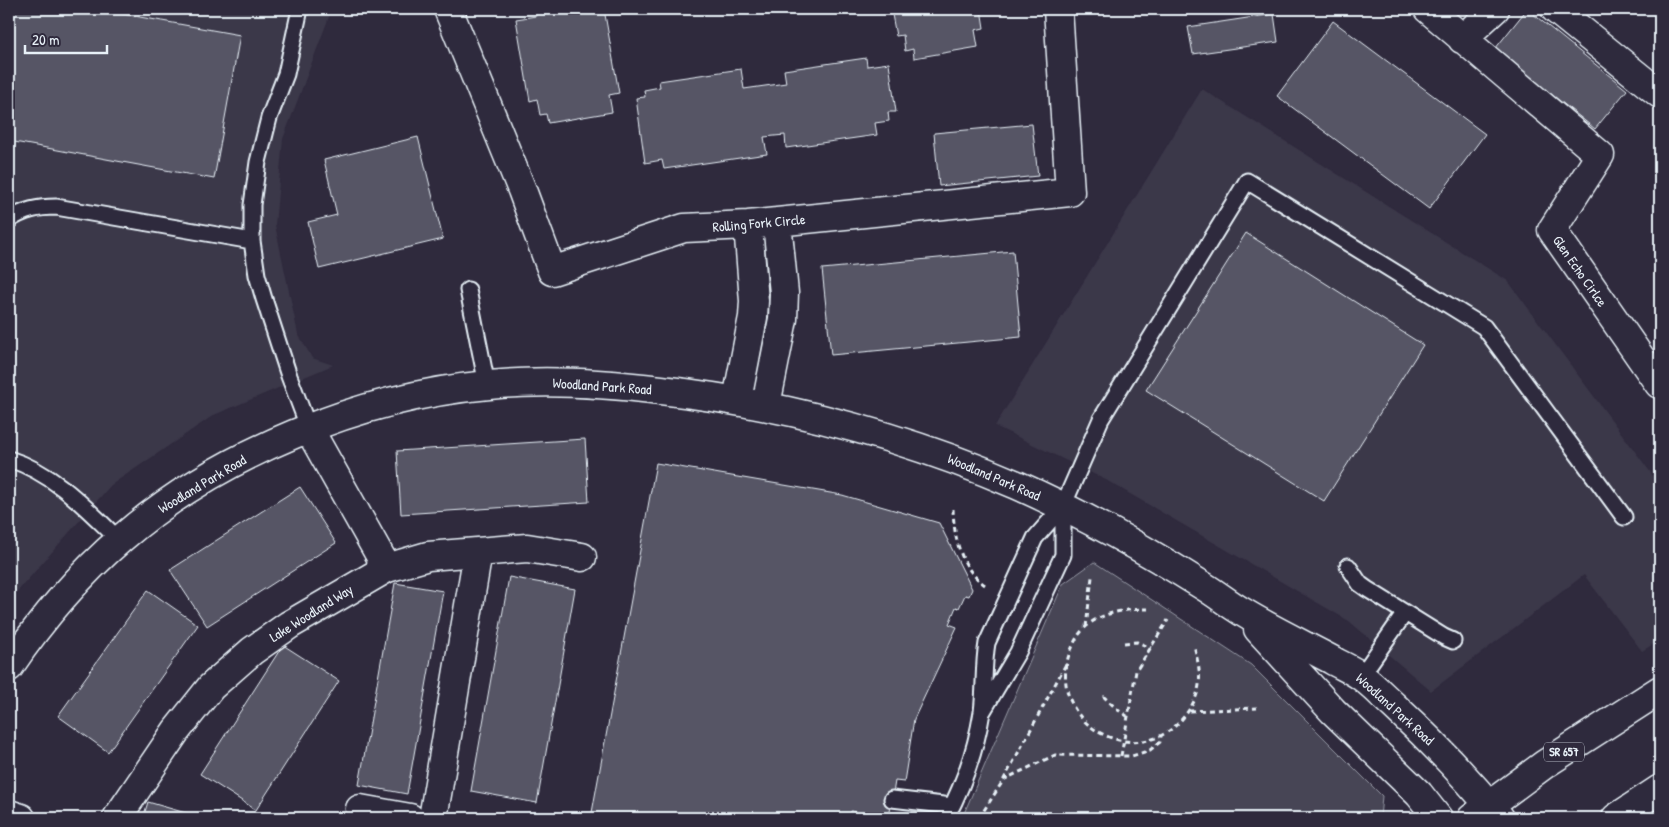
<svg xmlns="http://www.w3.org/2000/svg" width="1669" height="827" font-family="'Patrick Hand',sans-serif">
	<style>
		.built { fill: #3b3749 }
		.grass { fill: #464455; stroke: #979aa6 }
		.building { fill: #575565; stroke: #e8f1f8 }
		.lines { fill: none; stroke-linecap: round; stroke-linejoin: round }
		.lane-casing { stroke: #e8f1f8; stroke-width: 19 }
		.street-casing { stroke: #e8f1f8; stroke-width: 31 }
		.primary-casing { stroke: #e8f1f8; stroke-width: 31 }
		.path { stroke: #e8f1f8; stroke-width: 3; stroke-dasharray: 5 4; stroke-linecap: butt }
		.lane { stroke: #2f2a3d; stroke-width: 15 }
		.street { stroke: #2f2a3d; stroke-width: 28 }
		.primary { stroke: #2f2a3d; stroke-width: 28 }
		.labels { text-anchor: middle; stroke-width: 4.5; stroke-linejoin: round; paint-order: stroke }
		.shield { fill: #2f2a3d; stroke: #b0b5c0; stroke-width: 1 }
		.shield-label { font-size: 12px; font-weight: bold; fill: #e8f1f8 }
		.street-label { font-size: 14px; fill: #e8f1f8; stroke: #2f2a3d }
	</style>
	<rect width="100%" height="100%" fill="#2f2a3d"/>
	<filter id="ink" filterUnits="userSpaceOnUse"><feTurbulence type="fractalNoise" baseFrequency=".02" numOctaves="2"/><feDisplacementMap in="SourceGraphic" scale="10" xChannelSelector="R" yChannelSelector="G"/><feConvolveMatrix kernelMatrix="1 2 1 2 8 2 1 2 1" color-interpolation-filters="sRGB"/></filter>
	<g filter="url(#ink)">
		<path class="built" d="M9 9H332L283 139 275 225 298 334 312 358 333 365 214 415 111 485 9 601Z
			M1202 89 1508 281 1660 485V640L1642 651 1584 575 1431 691 1349 621 1106 480 995 426Z"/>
		<path class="grass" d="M1094 562 1251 665 1382 796 1380 818H962L1063 584Z"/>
		<path class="building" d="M9 9H95L240 35 214 179 9 141Z
			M535 9H604L619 93 609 95 612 112 548 123 546 114 540 115 537 99 530 101 516 19 536 16Z
			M891 9H981L984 28 975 30 978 47 914 58 913 49 905 51 903 35 896 36Z
			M1527 9 1627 90 1595 129 1495 49Z
			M1274 14 1278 42 1193 54 1188 27Z
			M1333 21 1485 134 1429 209 1277 96Z
			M866 58 867 66 889 63 896 112H888L889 121 875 123 877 135 786 148 785 135 764 137 767 154 664 169 662 160 645 163 636 98 645 97 644 90 660 87 659 81 741 69 744 89 786 83 784 70Z
			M1032 124 1038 176 939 186 934 133Z
			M418 137 443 239 319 269 308 222 337 215 324 160Z
			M1246 233 1423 345 1324 501 1146 390Z
			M1013 251 1021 337 831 355 822 269Z
			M585 439 589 502 401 514 397 451Z
			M656 463 842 495 939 523 972 589 969 596 965 595 959 608 956 607 949 624 957 627 914 719 904 782 895 781 889 818 851 811 850 818H591Z
			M300 487 336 543 207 626 170 570Z
			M509 577 575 589 537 803 471 791Z
			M395 583 443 591 407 794 359 785Z
			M148 590 198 625 108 752 58 716Z
			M283 645 339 681 256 810 200 774Z
			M148 802 203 818H143Z"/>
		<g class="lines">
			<g class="lane-casing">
				<path id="lane" d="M300 9 286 74 269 118 258 162 252 205V241L257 275 264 299 289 376 309 429
					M9 220C24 210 38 207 56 207L252 241
					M468 290 487 385
					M9 459C54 473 86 508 119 540
					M1348 566 1360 584 1367 589 1444 637 1453 641
					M1361 676 1405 613
					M983 711 1018 652 1063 555V506
					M892 799 952 806
					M946 818C963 786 976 749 982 712 985 689 983 666 987 643L1035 538 1063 506 1101 419 1247 181 1484 327 1624 517"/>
			</g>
			<g class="street-casing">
				<path id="street" d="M448 9 522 190 552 271 684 228 748 225 1070 192 1058 9
					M1428 9 1600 155 1552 230 1659 384 1660 383
					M1555 9 1660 94
					M1462 39 1495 9
					M737 400 753 317 754 301 748 225
					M766 405 783 319 784 293 777 222
					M309 429 387 568
					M1258 629 1333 711 1419 794 1438 818
					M9 667C41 620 79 575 122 538 219 454 361 396 489 385 546 379 604 383 661 390 783 404 903 436 1017 485 1082 514 1145 549 1205 587 1218 595 1229 604 1241 611 1270 629 1302 644 1332 660 1342 666 1353 670 1362 677 1373 685 1383 696 1394 706 1432 741 1467 778 1500 818
					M360 809 410 818
					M9 814 21 818
					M117 818 176 731 211 687 252 651 289 625 363 582 387 568 428 556 527 548 582 557
					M433 818 478 552"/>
			</g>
			<g class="primary-casing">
				<path id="primary" d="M1472 818 1545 764 1660 690
					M1616 818 1660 789"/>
			</g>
			<path class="path" d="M953 509C954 537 960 568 985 585
				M1148 609C1117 609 1084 615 1072 648 1070 652 1068 657 1067 662 1053 728 1139 770 1182 719 1189 711 1196 700 1198 690 1202 674 1197 659 1194 645
				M1086 627 1092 577
				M1124 643 1137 642 1151 648
				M1103 696 1118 710 1127 716
				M1190 711 1257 708
				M1121 756 1136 671 1168 620
				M1003 780 1055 755 1132 756 1150 750 1160 742 1161 736
				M979 818 1003 781 1066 664"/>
			<use href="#lane" class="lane"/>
			<use href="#street" class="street"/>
			<use href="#primary" class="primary"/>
		</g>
	</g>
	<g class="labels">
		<rect class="shield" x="1544" y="742.5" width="40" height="19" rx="4"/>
		<g class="shield-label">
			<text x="1564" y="756">SR 657</text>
		</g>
		<g class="street-label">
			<text transform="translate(759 223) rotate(-5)" y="5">Rolling Fork Circle</text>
			<text transform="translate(1580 271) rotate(55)" y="5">Glen Echo Cirlce</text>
			<text transform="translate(602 386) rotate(4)" y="5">Woodland Park Road</text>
			<text transform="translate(994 477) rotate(23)" y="5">Woodland Park Road</text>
			<text transform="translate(202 484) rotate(-31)" y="5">Woodland Park Road</text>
			<text transform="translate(311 613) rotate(-32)" y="5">Lake Woodland Way</text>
			<text transform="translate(1395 709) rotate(42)" y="5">Woodland Park Road</text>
		</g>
	</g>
	<rect width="1669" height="827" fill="none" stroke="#2f2a3d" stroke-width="30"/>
	<rect x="15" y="15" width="1639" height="797" fill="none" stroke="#e8f1f8" stroke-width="2" filter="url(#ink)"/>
	<path d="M25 45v8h82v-8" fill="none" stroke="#e8f1f8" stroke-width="2.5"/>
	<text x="32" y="45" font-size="15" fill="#e8f1f8" stroke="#2f2a3d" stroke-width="4" paint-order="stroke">20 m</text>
</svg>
